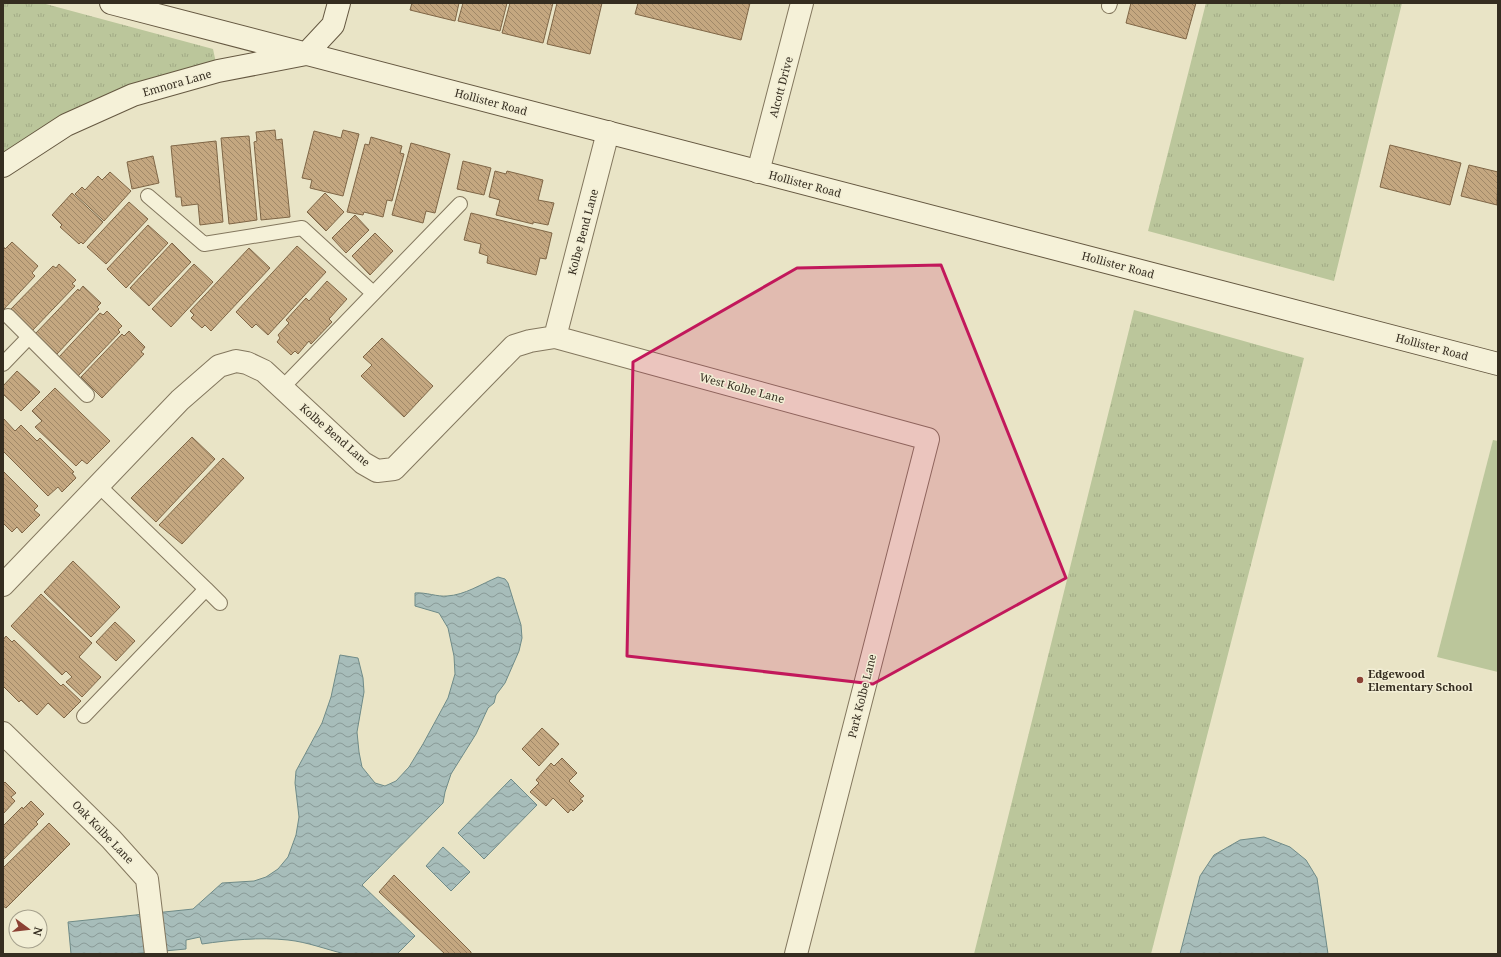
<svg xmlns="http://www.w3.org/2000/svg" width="1501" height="957" font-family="'Noto Serif',serif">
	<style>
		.grass { fill: url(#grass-tufts) }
		.park { fill: #bbc69b }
		.water { fill: url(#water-waves); stroke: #6f8b88 }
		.building { fill: url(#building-back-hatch); stroke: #7f6646 }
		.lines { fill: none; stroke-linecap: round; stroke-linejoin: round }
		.lane-casing { stroke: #83775e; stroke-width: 16 }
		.street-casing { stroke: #83775e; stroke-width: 24 }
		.secondary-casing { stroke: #655841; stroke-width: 24 }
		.lane { stroke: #f5f1d8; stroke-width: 14 }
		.street { stroke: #f5f1d8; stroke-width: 22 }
		.secondary { stroke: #f5f1d8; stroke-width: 22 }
		.marked { fill: #c2185b; fill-opacity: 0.2; stroke: #c2185b; stroke-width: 3; stroke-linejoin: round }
		.poi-dot { fill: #8c4134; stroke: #f2eed5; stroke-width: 1.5 }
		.labels { text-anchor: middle; stroke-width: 3; stroke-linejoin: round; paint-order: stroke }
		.street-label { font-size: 11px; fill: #352d20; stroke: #f2eed5 }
		.poi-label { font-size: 11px; font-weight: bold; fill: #352d20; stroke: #f2eed5; text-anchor: start }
	</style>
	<defs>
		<pattern id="grass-tufts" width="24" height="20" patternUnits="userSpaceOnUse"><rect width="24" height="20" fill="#bbc69b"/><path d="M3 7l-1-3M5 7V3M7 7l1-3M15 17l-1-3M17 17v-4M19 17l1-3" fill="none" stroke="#a1aa85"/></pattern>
		<pattern id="water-waves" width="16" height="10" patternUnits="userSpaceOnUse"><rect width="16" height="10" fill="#a7bdba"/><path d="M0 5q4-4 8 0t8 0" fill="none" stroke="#899a97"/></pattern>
		<pattern id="building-back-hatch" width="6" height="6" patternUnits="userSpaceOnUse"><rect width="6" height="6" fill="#c4a780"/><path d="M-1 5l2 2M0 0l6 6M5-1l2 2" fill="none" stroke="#a08868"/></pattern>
	</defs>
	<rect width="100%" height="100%" fill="#e9e4c6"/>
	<path class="grass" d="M3 3H42L213 49 216 63 3 153Z
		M1206 3H1402L1334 281 1148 231Z
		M1134 310 1304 358 1151 954H974Z"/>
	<path class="park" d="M1493 440 1498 441V672L1437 657Z"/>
	<path class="water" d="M498 577 505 579 508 583 521 625 522 638 519 651 505 683 496 695 494 703 488 708 476 734 451 774 445 792 443 803 362 885 415 936 397 954C383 954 357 956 345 954 325 949 307 942 288 940 259 937 230 940 202 944L200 937 186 940V949L131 954H71L68 922 193 909 222 883 254 881 266 877 278 869 288 857 296 835 299 817 295 783 296 771 322 723 331 697 340 655 358 658 363 678 364 692 357 732 359 752 362 767 375 783 385 786 396 781 409 767 423 744 448 698 455 674 454 656 448 628 439 613 415 606V593C426 592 437 597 447 596 465 595 481 584 498 577Z
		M511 779 537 805 484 859 458 833Z
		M1264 837 1290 847 1306 860 1317 878 1328 954H1180L1200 876 1214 855 1240 840Z
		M443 847 470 872 451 891 426 866Z"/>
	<path class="building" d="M412 3H459L455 21 410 10Z
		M463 3H507L500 31 458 21Z
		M510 3H553L543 43 502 33Z
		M557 3H602L590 54 547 44Z
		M638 3H750L741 40 635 14Z
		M1131 3H1196L1186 39 1126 23Z
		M275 130 276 140 282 139 290 217 261 220 254 142 257 141 256 132Z
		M343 130 359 134 343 196 310 188 312 180 302 178 314 131 341 138Z
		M249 136 257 220 229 224 221 138Z
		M371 137 402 146 400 153 404 154 392 201 387 200 383 217 364 212 363 215 347 212 365 144 369 145Z
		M216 141 223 222 200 225 198 204 182 206 181 197H176L171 146Z
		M411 143 450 154 435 213 426 211 423 223 392 215Z
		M1390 145 1461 163 1450 205 1380 187Z
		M153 156 159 183 132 189 127 162Z
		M463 161 491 168 484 195 457 189Z
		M1469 165 1498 172 1497 205 1461 196Z
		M495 171 506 174 507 171 543 180 538 200 554 203 548 225 533 222V224L496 215 500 200 489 197Z
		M110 172 131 191 104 221 75 194 82 187 85 190 98 176 102 180Z
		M72 193 103 222 83 244 81 242 79 244 60 227 62 225 52 215Z
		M325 193 344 212 326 231 307 212Z
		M129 202 148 219 106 264 87 247Z
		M471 213 552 233 546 259 540 258 536 275 487 263 488 256 479 253 481 244 464 240Z
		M355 215 369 230 346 253 332 238Z
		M148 225 168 243 126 288 107 269Z
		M375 233 393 251 370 275 352 256Z
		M12 242 38 266 32 273 35 276 3 310V246L5 249Z
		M172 243 191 262 149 306 130 288Z
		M297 246 326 272 268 335 256 324 252 328 236 312Z
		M249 248 270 268 211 331 205 325 202 328 191 318 194 315 190 311Z
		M59 264 76 280 72 284 75 286 31 332 9 311 53 266 56 268Z
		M194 264 213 282 171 327 152 309Z
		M327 281 347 299 329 319 332 322 311 344 309 341 298 354 295 351 291 355 277 342 280 338 278 335 289 323 286 320 306 298 309 301Z
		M83 286 101 303 97 307 99 309 57 354 35 334 78 289 79 291Z
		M107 311 122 326 118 330 120 332 78 376 59 357 100 313 103 315Z
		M129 331 145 347 141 352 144 354 102 398 81 377 122 334 124 336Z
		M382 338 433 386 404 417 361 376 372 365 363 357Z
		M17 371 40 392 21 411 3 394V386Z
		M55 388 110 441 87 464 82 460 76 466 35 427 42 421 32 411Z
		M3 418 15 431 21 425 37 441 40 438 74 472 72 473 76 478 62 492 58 487 48 496 3 451Z
		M192 437 215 459 156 522 131 498Z
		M223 458 244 478 182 544 159 525Z
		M3 471 38 506 34 510 40 515 22 533 17 527 12 532 3 523Z
		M73 561 120 607 91 637 44 592Z
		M41 594 92 643 79 657 101 677 82 697 66 682 72 677 66 671 62 675 11 626Z
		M115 622 135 641 116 661 96 642Z
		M6 636 12 642 14 640 61 686 63 684 81 701 64 718 48 703 37 715 21 700 19 702 3 686V640Z
		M542 728 559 744 539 766 522 749Z
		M562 758 577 773 569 781 584 796 580 799 583 801 573 811 571 809 568 813 553 798 546 806 530 792 539 783 536 780 551 763 554 766Z
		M5 782 16 793 11 797 15 801 3 814V784Z
		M31 801 44 814 36 822 38 824 3 860V826L22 807 23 809Z
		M49 823 70 844 6 908 3 906V868Z
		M394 875 471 952V954H445L379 892Z"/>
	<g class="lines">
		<g class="lane-casing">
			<path id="lane" d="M1109 6 1110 3
				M148 196 204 244 302 228 373 293
				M8 316 29 337
				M3 364 29 337 87 395
				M282 388 460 204
				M206 589 220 603
				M84 716 206 589 98 485"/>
		</g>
		<g class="street-casing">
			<path id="street" d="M758 172 802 3
				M555 337 928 439 796 954
				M3 585 180 400 219 366 236 361 247 363 264 371 363 463 377 471 394 469 514 346 530 341 555 337 608 132
				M3 733 111 839 147 879 156 954"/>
		</g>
		<g class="secondary-casing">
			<path id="secondary" d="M111 3 1498 364
				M3 166 66 125 133 95 218 71 306 54 333 25 339 3"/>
		</g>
		<use href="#lane" class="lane"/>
		<use href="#street" class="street"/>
		<use href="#secondary" class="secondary"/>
	</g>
	<path class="marked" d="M941 265 1066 578 873 684 627 656 633 362 797 268Z"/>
	<circle class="poi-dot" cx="1360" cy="680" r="4"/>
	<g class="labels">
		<g class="street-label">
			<text transform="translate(177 83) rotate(-16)" y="4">Emnora Lane</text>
			<text transform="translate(781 87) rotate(-75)" y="4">Alcott Drive</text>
			<text transform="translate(491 102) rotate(15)" y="4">Hollister Road</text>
			<text transform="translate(805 184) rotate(15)" y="4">Hollister Road</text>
			<text transform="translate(583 232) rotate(-75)" y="4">Kolbe Bend Lane</text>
			<text transform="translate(1118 265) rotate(15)" y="4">Hollister Road</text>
			<text transform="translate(1432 347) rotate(15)" y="4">Hollister Road</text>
			<text transform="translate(742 388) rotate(15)" y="4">West Kolbe Lane</text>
			<text transform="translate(335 435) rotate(41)" y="4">Kolbe Bend Lane</text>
			<text transform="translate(862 696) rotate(-76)" y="4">Park Kolbe Lane</text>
			<text transform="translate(103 832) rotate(46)" y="4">Oak Kolbe Lane</text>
		</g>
		<g class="poi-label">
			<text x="1368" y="678">Edgewood<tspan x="1368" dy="13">Elementary School</tspan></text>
		</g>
	</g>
	<rect width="1501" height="957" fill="none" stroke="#352d20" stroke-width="8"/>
	<g transform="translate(28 929) rotate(105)"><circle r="19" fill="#f2eed5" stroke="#a6a18d"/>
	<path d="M0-3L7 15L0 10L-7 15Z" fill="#8c4134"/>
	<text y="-6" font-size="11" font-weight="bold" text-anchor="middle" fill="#352d20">N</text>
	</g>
</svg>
